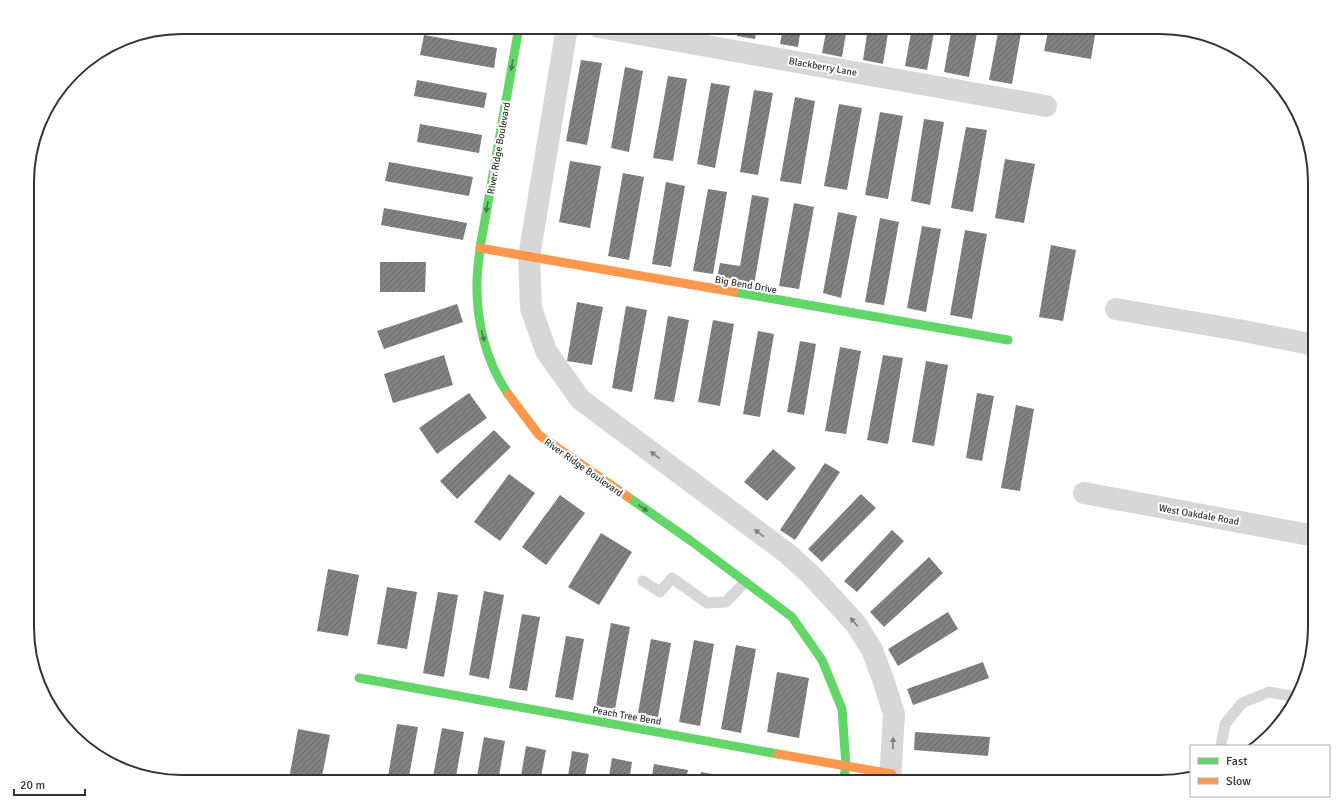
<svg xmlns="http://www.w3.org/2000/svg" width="1342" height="809" font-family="Signika,sans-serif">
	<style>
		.building { fill: url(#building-hatch) }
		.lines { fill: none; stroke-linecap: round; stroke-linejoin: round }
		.lane { stroke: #d7d7d7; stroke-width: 11 }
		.street { stroke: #d7d7d7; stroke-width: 22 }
		.fast { stroke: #63d668; stroke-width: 9 }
		.slow { stroke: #ff974d; stroke-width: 9 }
		.oneway { fill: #497c4b }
		.oneway2 { fill: #7d7d7d }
		.labels { text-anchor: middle; stroke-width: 4; stroke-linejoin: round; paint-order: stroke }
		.street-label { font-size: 10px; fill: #333; stroke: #fff }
		.rim { fill: none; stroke: #333; stroke-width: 2 }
	</style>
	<defs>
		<pattern id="building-hatch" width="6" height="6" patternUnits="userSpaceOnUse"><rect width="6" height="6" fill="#818181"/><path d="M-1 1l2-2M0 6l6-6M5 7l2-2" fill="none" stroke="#6a6a6a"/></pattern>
	</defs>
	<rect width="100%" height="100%" fill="#fff"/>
	<path class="building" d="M693 27H713L712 32 693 29Z
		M738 27H757L755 39 737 36Z
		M783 27H801L798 47 780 44Z
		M827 27H847L842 57 822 53Z
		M868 27H889L883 64 863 60Z
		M912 27H935L927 70 905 66Z
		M952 27H978L969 77 944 72Z
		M999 27H1022L1012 84 989 80Z
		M1049 27H1084L1096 29 1091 59 1044 51Z
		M424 35 497 48 494 68 420 55Z
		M581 60 602 63 587 145 566 141Z
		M625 67 643 71 629 152 611 148Z
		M668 76 687 79 673 161 653 158Z
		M417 80 487 93 484 108 414 96Z
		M711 83 730 86 715 168 697 164Z
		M754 90 773 93 758 175 740 172Z
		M795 97 815 101 801 184 780 181Z
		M839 104 862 108 847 190 824 186Z
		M880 112 903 116 888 199 865 195Z
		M924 119 944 122 930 205 911 201Z
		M420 124 482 135 479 153 417 142Z
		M966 127 987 130 973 212 951 208Z
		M1005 159 1035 164 1024 223 995 218Z
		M570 161 601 166 590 228 559 222Z
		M389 162 473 177 469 196 385 181Z
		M623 173 644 177 629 260 608 256Z
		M666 182 685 186 671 267 652 264Z
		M708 189 727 192 713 274 693 271Z
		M752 195 769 198 754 285 717 279 720 263 740 266Z
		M794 203 814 207 799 289 779 286Z
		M384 208 467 223 463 240 381 225Z
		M838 212 857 216 841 298 823 293Z
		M880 218 899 222 884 305 865 302Z
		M922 226 941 229 926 312 907 308Z
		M965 230 987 234 972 319 950 315Z
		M1051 245 1076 250 1063 321 1039 317Z
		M380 262H426L425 292H380Z
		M577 302 603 307 592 365 567 361Z
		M457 304 463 322 384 349 377 331Z
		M626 306 647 310 632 392 612 388Z
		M668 316 689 320 674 402 654 399Z
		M713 320 734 324 720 406 698 402Z
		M758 331 774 334 760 417 743 414Z
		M800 341 816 344 804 415 787 412Z
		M840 347 861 351 846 434 825 431Z
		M444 355 453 385 393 403 384 374Z
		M883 355 903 358 888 444 867 440Z
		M926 361 948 365 934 446 912 442Z
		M469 393 487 418 437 454 419 428Z
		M977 393 994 396 982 461 966 458Z
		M1016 405 1034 409 1020 491 1001 488Z
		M494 430 511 447 457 499 440 481Z
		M773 449 796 468 767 501 744 482Z
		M825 463 840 472 795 540 780 530Z
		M509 474 535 493 500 541 474 522Z
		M861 494 876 508 822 562 808 549Z
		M560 495 585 513 546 565 522 547Z
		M892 530 904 541 857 592 844 581Z
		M601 533 632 552 599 605 568 587Z
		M929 557 943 573 884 627 870 612Z
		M328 569 359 575 348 636 317 631Z
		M387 587 417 592 407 649 377 644Z
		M484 591 504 595 489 679 469 675Z
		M438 592 458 595 444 677 423 673Z
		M948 612 958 629 898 666 888 649Z
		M522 614 540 617 527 691 509 688Z
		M611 623 630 627 615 709 596 706Z
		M566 636 584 639 573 700 555 697Z
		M651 639 671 643 658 717 638 713Z
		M694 640 714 644 700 726 679 722Z
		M736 645 756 649 741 733 721 729Z
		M983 662 989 678 913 705 907 689Z
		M777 672 809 678 799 738 767 732Z
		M397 724 418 727 408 782H387Z
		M442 728 464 732 455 782H432Z
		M298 729 330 735 321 782H302L289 779Z
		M915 732 990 737 988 756 914 750Z
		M484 737 505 741 498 782H476Z
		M526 746 546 750 540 782H520Z
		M572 751 589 754 584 782H567Z
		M612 758 632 762 629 782H608Z
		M654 764 688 770 685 782H651Z
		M701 772 717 775 716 782H699Z
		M740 778 759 781 758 782H739Z
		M913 778 931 781V782H913Z"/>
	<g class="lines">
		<path class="lane" d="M643 581 660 592 672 578 707 603 726 602 745 582
			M1221 746 1225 724 1242 703 1269 692 1296 697"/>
		<path class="street" d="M567 27 529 257 531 308 546 351 580 399 788 554 812 576 856 624 872 650 884 682 894 714 890 782
			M599 27 1046 106
			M1116 309 1244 331 1315 345
			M1084 493 1315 536"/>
		<path class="fast" d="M734 292 1008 340
			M508 394C486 362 476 321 477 282 477 271 479 259 480 248L519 27
			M628 497 691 541 792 617 822 660 842 709 846 766 843 782
			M359 678 778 754"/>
		<path class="slow" d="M480 248 734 292
			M508 394 539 435 628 497
			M778 754 892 774"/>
	</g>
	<defs><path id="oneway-solid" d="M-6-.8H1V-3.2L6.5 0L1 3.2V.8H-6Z"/></defs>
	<g class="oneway">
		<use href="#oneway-solid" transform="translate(512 65) rotate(100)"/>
		<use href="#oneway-solid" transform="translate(487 207) rotate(100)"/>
		<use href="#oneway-solid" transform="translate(483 336) rotate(75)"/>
		<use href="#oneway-solid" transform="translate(643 508) rotate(35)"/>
	</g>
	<g class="oneway2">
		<use href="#oneway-solid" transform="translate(655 455) rotate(-143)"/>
		<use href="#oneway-solid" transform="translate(759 533) rotate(-143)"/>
		<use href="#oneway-solid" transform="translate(854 622) rotate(-130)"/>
		<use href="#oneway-solid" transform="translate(893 743) rotate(-88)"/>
	</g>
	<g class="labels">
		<g class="street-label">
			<text transform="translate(823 66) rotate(10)" y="4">Blackberry Lane</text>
			<text transform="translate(498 148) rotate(-80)" y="4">River Ridge Boulevard</text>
			<text transform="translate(746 284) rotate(10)" y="4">Big Bend Drive</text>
			<text transform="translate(584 467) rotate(35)" y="4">River Ridge Boulevard</text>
			<text transform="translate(1199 514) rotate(10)" y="4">West Oakdale Road</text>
			<text transform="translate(627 715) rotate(10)" y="4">Peach Tree Bend</text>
		</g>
	</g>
	<path d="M0 0H1342V809H0ZM182 34H1160A148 148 0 0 1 1308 182V627A148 148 0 0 1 1160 775H182A148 148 0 0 1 34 627V182A148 148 0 0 1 182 34Z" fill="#fff" fill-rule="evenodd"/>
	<path class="rim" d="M182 34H1160A148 148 0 0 1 1308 182V627A148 148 0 0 1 1160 775H182A148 148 0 0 1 34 627V182A148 148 0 0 1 182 34Z"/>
	<rect x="1190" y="745" width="140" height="52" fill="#ffffff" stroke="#adadad"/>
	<rect x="1198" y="758" width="20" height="6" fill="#63d668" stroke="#adadad"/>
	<text x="1226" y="765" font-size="12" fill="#333333">Fast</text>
	<rect x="1198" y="778" width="20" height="6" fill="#ff974d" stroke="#adadad"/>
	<text x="1226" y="785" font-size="12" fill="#333333">Slow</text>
	<path d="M14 789v6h71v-6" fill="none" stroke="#333333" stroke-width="2"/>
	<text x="20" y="789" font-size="12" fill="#333333" stroke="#ffffff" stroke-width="3" paint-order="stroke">20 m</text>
</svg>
